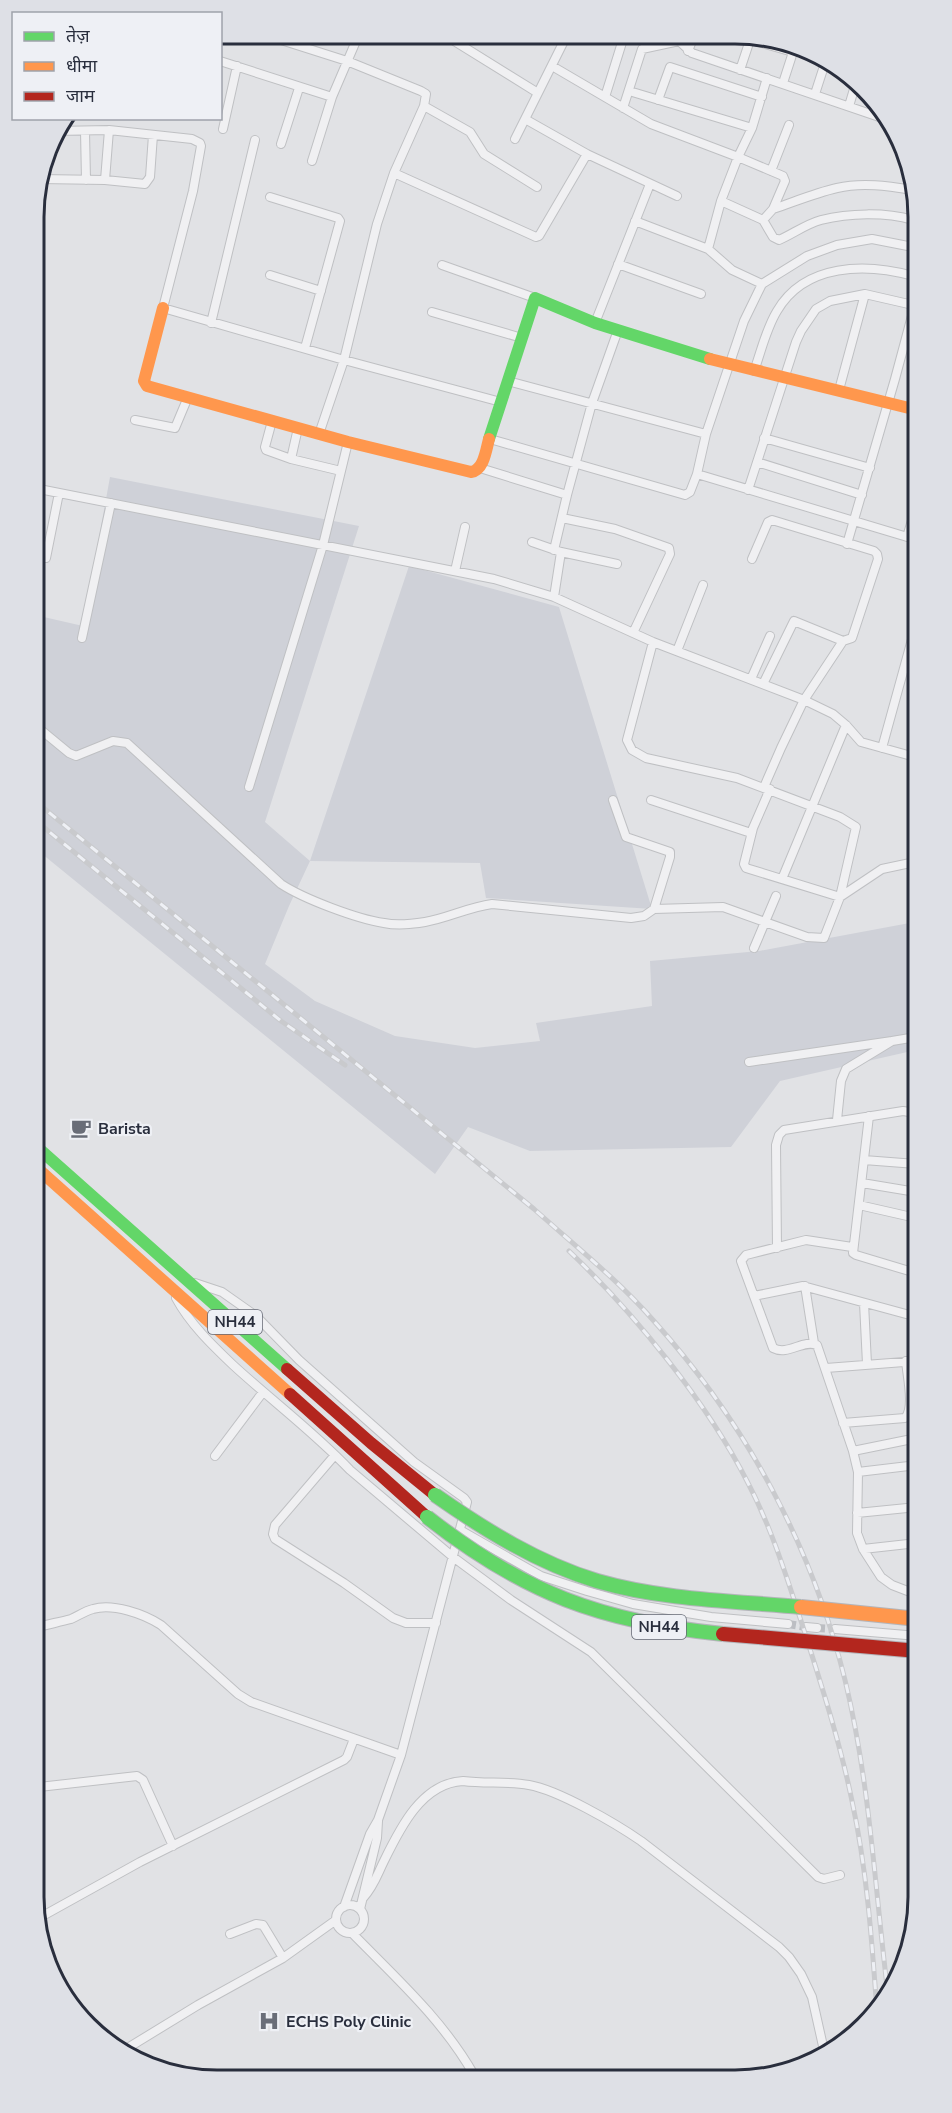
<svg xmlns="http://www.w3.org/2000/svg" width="952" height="2113" font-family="'Nunito Sans','Noto Sans Devanagari',sans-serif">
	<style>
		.built { fill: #cfd1d8 }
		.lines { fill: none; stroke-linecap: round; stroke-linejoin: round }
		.street-tunnel { stroke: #bcbec3; stroke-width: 8; stroke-dasharray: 8 4; stroke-linecap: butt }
		.street-casing { stroke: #bfc0c3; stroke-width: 10 }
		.street { stroke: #f0f0f2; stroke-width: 8 }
		.fast { stroke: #63d668; stroke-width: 12 }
		.slow { stroke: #ff974d; stroke-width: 12 }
		.jam { stroke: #b3261e; stroke-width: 12 }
		.rail-casing { stroke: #c9cacd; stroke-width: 5 }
		.rail { stroke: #eef0f5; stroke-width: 3; stroke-dasharray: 9; stroke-linecap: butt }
		.fast-bridge-casing { stroke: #b4b5ba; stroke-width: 16; stroke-linecap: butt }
		.slow-bridge-casing { stroke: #b4b5ba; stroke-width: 16; stroke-linecap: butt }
		.jam-bridge-casing { stroke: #b4b5ba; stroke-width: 16; stroke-linecap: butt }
		.fast-bridge { stroke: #63d668; stroke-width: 14 }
		.slow-bridge { stroke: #ff974d; stroke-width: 14 }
		.jam-bridge { stroke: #b3261e; stroke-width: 14 }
		.labels { text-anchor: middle; stroke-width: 4.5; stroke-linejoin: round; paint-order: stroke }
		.shield { fill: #eef0f5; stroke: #646874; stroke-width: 1.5 }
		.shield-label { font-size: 15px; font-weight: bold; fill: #292e3d }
		.poi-label { font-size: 16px; font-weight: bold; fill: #292e3d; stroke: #eef0f5; text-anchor: start }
		.rim { fill: none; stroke: #292e3d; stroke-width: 3 }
	</style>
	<rect width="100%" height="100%" fill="#e1e2e5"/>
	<path class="built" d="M110 477 359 526 265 822 310 861 409 566 559 607 652 909 486 898 480 863 310 861 289 906 265 964 315 1001 395 1036 475 1048 540 1041 536 1023 652 1006 650 961 759 951 915 922 916 1050 780 1081 731 1147 530 1151 468 1127 435 1174 36 849 35 615 83 626Z"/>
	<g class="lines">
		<path class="street-tunnel" d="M788 1624 806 1627
			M817 1628 835 1629"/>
		<g class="street-casing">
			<path id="street" d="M259 33 347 61 421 91 426 94 424 106 394 173 377 224 344 360 319 434
				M443 34 538 93
				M674 36 692 53 891 121
				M738 36 793 52
				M688 51 694 36
				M220 61 332 97
				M552 66 651 124 738 157 783 176 785 181 773 209 763 220 721 201 708 249 732 270 762 284
				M740 70 750 40
				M783 83 794 49
				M629 91 752 128
				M815 94 825 63
				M605 97 624 36
				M658 100 670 67 762 97
				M424 106 470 132 484 154 537 187
				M849 106 857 79
				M623 108 642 49 679 41
				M525 119 587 154 677 196
				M223 129 237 66
				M55 131 109 130 192 139 200 143 201 146 193 191 163 308 344 360 501 402
				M85 131 86 180
				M515 139 567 35
				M281 144 299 88
				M312 161 332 97 359 34
				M771 171 789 125
				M394 173 536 237 539 236 587 154
				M40 179 105 180 145 184 150 177 153 135
				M105 180 109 130
				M270 197 338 218 340 221 305 348
				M721 201 738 157 752 128 767 78
				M773 209C794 202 815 193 837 188 862 182 888 186 913 190
				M763 220 773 237 779 240C793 234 806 224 821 220 849 213 885 212 913 220
				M635 221 708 249
				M618 264 701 294
				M442 265 535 298
				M270 275 321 291
				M432 312 522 338
				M211 323 255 140
				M595 323 650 184
				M754 371C761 352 766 329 777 311 805 263 866 263 913 276
				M508 381 706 434 744 321 762 284 807 256 837 245 872 239 913 247
				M839 390 865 294
				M135 420 175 428 188 397
				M272 421 265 447 266 450 291 459 341 471
				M764 438 870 468
				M490 439 685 495 690 492 697 474 914 539
				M291 459 298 428
				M757 462 862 495
				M480 468 567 495 592 403 618 330
				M697 474 706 434
				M34 488 494 579 554 597 653 642 804 700 833 714 846 725 861 742 915 757
				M748 490 796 342 801 331 816 309 830 301 865 294 913 305
				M562 518 615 529 669 548 670 554 633 633
				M907 537 914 514
				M532 542 561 552 617 564
				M847 544 895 379 913 312
				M554 550 567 495
				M46 558 59 493
				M752 559 768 522 772 520 874 551 877 554 878 559 852 638 843 641 804 700 781 748 764 787
				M455 571 465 527
				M554 597 561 552
				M82 638 111 503
				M653 642 627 740 632 750 646 758 737 778 840 817 856 827 840 897 824 938 807 937 723 907 654 909
				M677 651 703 585
				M751 679 770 636
				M763 684 794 621 843 641
				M35 725 69 753 76 756 113 741 127 743 281 884C304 899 357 919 384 923 398 926 412 924 425 922 448 918 469 907 492 904L631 918 644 916 654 909 670 857V852L626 837 613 800
				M882 748 914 632
				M249 787 323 545 348 442
				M770 789 753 828 744 864 746 868 840 897 882 869 915 862
				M651 800 751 833
				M782 879 846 725
				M754 948 776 896
				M749 1062 892 1041
				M869 1116 853 1253 856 1255 916 1273
				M837 1120 841 1081 846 1069 892 1041 916 1037
				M864 1160 916 1164
				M862 1183 916 1192
				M859 1205 916 1218
				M852 1247 806 1240 746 1255 741 1261 773 1348C788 1356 803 1339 817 1345L853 1451 858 1472 857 1533 863 1549 881 1577 892 1585 918 1595
				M777 1248 776 1145 779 1135 784 1130 903 1111 916 1113
				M195 1283 222 1292 256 1316 299 1360 414 1462 464 1498 467 1502 401 1755 378 1820 370 1834 344 1907
				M805 1286 814 1343
				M754 1296 803 1286 917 1317
				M176 1298C190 1324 212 1345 233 1365 271 1400 314 1432 350 1470L453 1557 511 1600 591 1652 818 1877 824 1879 840 1875
				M864 1303 867 1364
				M826 1368 917 1361
				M843 1423 905 1418C915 1408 907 1375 906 1361
				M853 1451 917 1438
				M335 1455 275 1525 273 1534 275 1539 344 1583 393 1618 406 1623H436
				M215 1456 263 1392
				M858 1472 917 1465
				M857 1513 917 1507
				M460 1530 541 1576 587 1591 633 1604 711 1617 788 1624
				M863 1549 917 1543
				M38 1627C49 1624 60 1622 71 1619 78 1616 85 1611 93 1609 113 1603 144 1614 161 1625L238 1694 251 1702 401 1755
				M806 1627 817 1628
				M835 1629 918 1636
				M39 1787 137 1776 143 1780 173 1846
				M363 1898C374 1886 377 1875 384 1861 400 1828 422 1783 463 1781 485 1784 507 1781 529 1785 558 1790 615 1823 641 1841L779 1947 789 1957 801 1974 812 1997 825 2055
				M336 1919a14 14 0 1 1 28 0a14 14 0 1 1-28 0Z
				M360 1909 377 1838 378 1821
				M39 1918 140 1862 344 1760 347 1757 354 1739
				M352 1933C396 1978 443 2020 474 2075
				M230 1934 256 1924 263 1925 283 1958
				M126 2049 198 2005 283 1958 336 1920"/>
		</g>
		<use href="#street" class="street"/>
		<path class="fast" d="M489 439 535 298 595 323 710 359
			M37 1147 287 1369"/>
		<path class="slow" d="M163 308 144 381 147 386 348 442 471 472C484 470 486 450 489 439
			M710 359 913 409
			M37 1168 290 1394"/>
		<path class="jam" d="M287 1369 371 1443 435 1495
			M290 1394 427 1517"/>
		<g class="rail-casing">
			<path id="rail" d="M35 801 534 1209C574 1245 617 1279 653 1320 746 1423 812 1546 845 1680 870 1783 875 1890 888 1994
				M36 821 281 1021 345 1065
				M569 1251C634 1313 707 1402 748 1483 772 1529 787 1578 803 1627 821 1684 840 1742 852 1801 867 1870 872 1942 877 2012"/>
		</g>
		<use href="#rail" class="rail"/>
		<g class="fast-bridge-casing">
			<path id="fast-bridge" d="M435 1495C485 1530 538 1563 597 1581 663 1600 733 1601 801 1607
				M427 1517C524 1593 601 1622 723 1634"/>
		</g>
		<g class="slow-bridge-casing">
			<path id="slow-bridge" d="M801 1607 918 1619"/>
		</g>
		<g class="jam-bridge-casing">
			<path id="jam-bridge" d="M723 1634 918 1651"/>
		</g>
		<use href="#fast-bridge" class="fast-bridge"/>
		<use href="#slow-bridge" class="slow-bridge"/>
		<use href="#jam-bridge" class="jam-bridge"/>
	</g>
	<defs>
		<g id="cafe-bare" transform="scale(1.62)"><path d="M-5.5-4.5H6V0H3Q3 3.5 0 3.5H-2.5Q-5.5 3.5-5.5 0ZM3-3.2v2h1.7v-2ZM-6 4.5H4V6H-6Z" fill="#696d78" stroke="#eef0f5" stroke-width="2.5" paint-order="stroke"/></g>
		<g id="hospital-bare" transform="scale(1.62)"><path d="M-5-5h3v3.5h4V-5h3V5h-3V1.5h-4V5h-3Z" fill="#696d78" stroke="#eef0f5" stroke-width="2.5" paint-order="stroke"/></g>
	</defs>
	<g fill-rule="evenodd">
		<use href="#cafe-bare" x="81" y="1128"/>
		<use href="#hospital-bare" x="269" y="2021"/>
	</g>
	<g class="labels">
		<g class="shield">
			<rect x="208" y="1310" width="54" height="24" rx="4.5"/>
			<rect x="632" y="1615" width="54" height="24" rx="4.5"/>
		</g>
		<g class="shield-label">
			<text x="235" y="1327">NH44</text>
			<text x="659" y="1632">NH44</text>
		</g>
		<g class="poi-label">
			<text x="98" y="1134">Barista</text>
			<text x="286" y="2027">ECHS Poly Clinic</text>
		</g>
	</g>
	<path d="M0 0H952V2113H0ZM217 44H735A173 173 0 0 1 908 217V1897A173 173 0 0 1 735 2070H217A173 173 0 0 1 44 1897V217A173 173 0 0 1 217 44Z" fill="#dee0e6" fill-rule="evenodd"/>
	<path class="rim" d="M217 44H735A173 173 0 0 1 908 217V1897A173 173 0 0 1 735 2070H217A173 173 0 0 1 44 1897V217A173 173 0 0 1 217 44Z"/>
	<rect x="12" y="12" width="210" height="108" fill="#eef0f5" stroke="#9fa2ab" stroke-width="1.5"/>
	<rect x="24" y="32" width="30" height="9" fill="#63d668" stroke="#9fa2ab" stroke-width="1.5"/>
	<text x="66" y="42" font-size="18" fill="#292e3d">तेज़</text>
	<rect x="24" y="62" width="30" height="9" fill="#ff974d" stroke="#9fa2ab" stroke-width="1.5"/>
	<text x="66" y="72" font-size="18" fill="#292e3d">धीमा</text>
	<rect x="24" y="92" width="30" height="9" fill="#b3261e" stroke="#9fa2ab" stroke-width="1.5"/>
	<text x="66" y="102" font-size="18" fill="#292e3d">जाम</text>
</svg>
